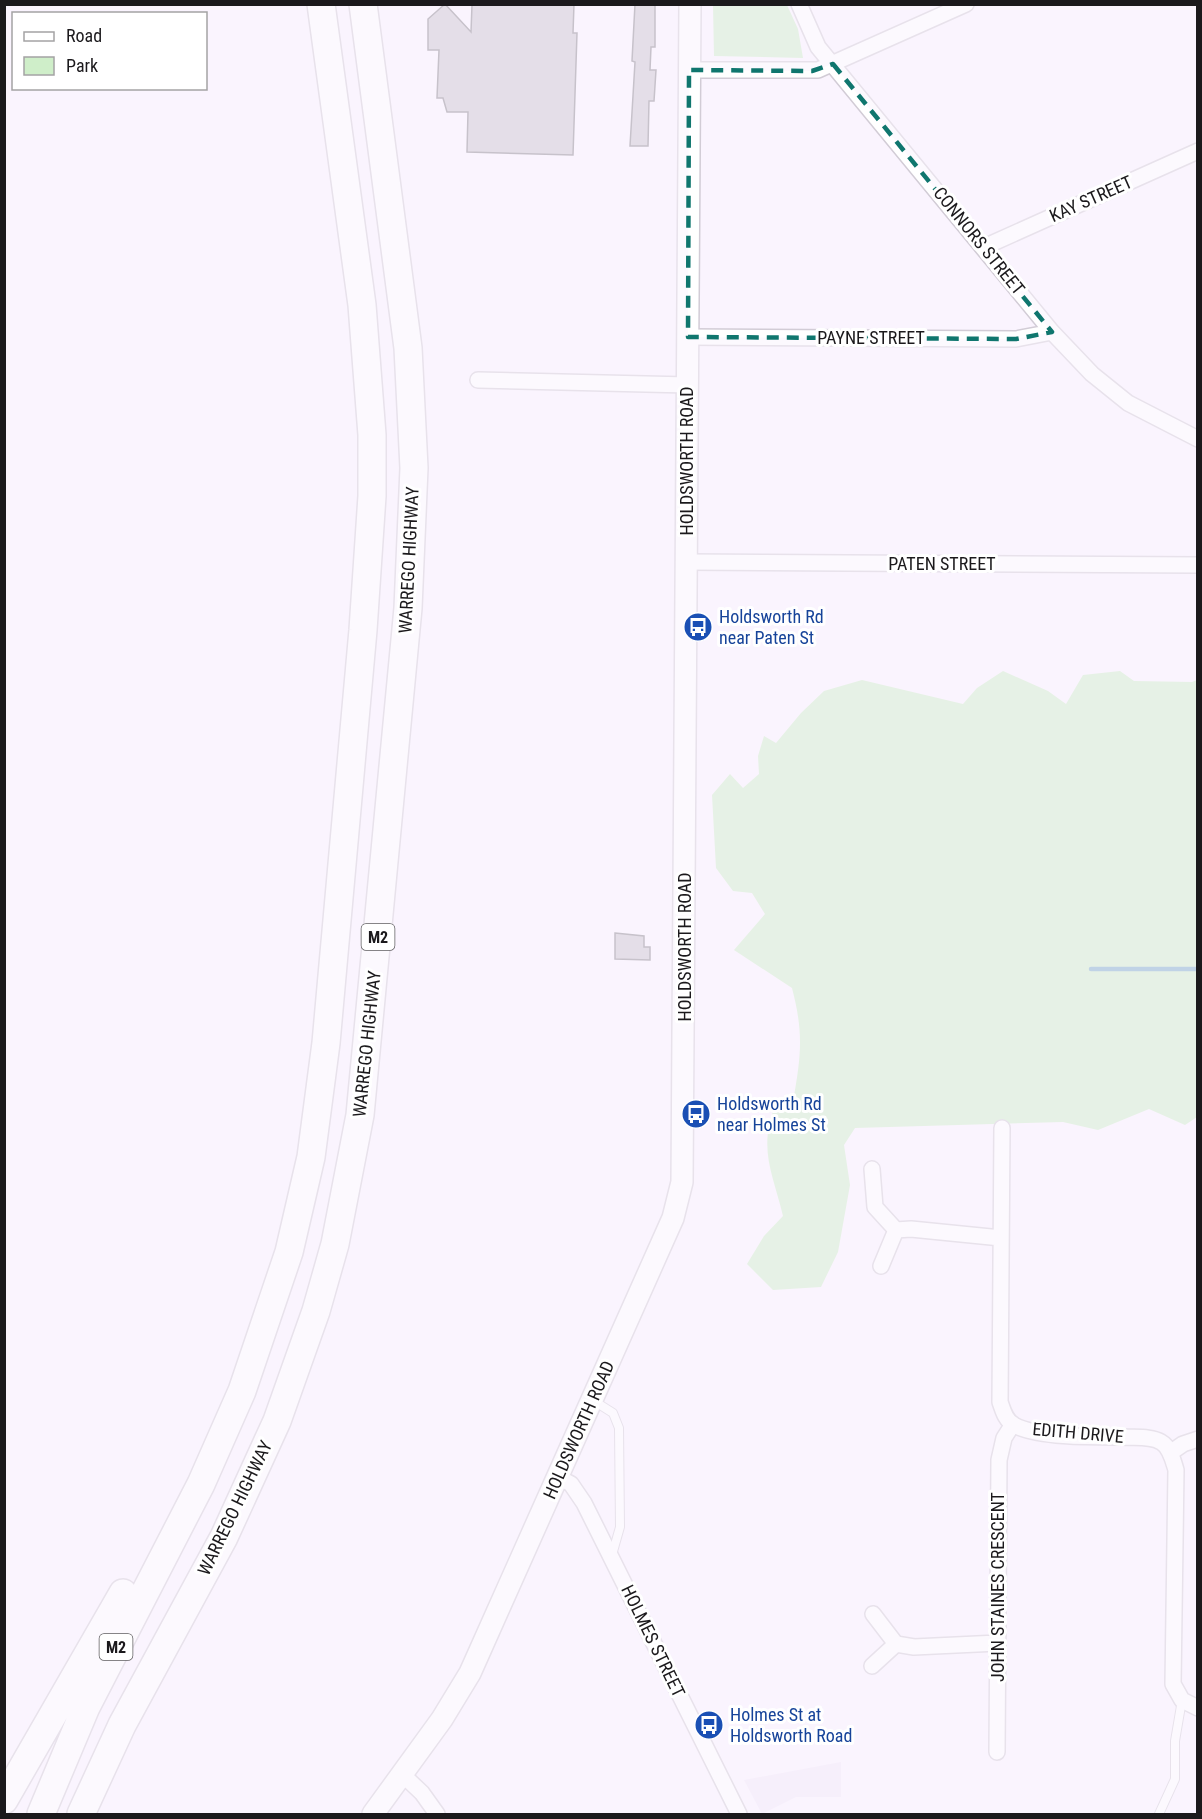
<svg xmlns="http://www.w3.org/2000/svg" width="1202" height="1819" font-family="'Roboto Condensed',sans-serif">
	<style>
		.built { fill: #f2e8f9 }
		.green { fill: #cfeec9 }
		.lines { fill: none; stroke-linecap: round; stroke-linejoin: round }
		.stream { stroke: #7baaca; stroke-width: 4.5 }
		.building { fill: #cac4ce; stroke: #8a858e; stroke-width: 1.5 }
		.lane-casing { stroke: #d2ccd6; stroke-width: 10 }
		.street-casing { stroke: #d2ccd6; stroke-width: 18 }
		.secondary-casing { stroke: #d2ccd6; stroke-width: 24 }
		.highway-casing { stroke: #d2ccd6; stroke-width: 30 }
		.lane { stroke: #fff; stroke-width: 8 }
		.street { stroke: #fff; stroke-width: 15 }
		.secondary { stroke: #fff; stroke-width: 21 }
		.highway { stroke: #fff; stroke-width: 27 }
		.marked { fill: none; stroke: #0f766e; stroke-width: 4.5; stroke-dasharray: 12 8; stroke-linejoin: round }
		.labels { text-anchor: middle; stroke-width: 6; stroke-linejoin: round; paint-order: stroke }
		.shield { fill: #fff; stroke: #5f5e60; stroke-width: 1.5 }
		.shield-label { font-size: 16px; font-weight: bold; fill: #1b191c }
		.street-label { font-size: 18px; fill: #1b191c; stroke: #fff }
		.transit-label { font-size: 18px; fill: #164399; stroke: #fff; text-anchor: start }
	</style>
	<rect width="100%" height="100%" fill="#faf4fe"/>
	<path class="built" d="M841 1762V1797H796L762 1814 744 1780Z"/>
	<path class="green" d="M713 5H787L798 29 803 58 714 56Z
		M1003 671 1048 691 1066 704 1083 675 1120 671 1134 681 1192 682 1197 680V1117L1185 1125 1149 1109 1098 1130 1063 1122 855 1128 844 1145 850 1185 838 1252 821 1287 773 1290 747 1264 764 1236 783 1216C773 1173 758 1150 775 1106L793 1102C801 1056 804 1034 792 988L734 950 765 914 752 893 733 891 716 868 712 795 730 774 743 788 759 774 758 756 764 736 776 743 801 713 824 691 862 680 963 704 977 688Z"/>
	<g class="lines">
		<path class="stream" d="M1091 969H1198"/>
	</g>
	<path class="building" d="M445 4 471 32 472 5 574 4 573 33H577L573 155 467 152 468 112H447L443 98H437L439 50H428V19Z
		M635 4H655V47H651L650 70H656L654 101H649L648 146H630L635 62 632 61Z
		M615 933 644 936V947H650V960L615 959Z"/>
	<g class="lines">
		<g class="lane-casing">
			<path id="lane" d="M594 1401 613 1413 619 1428 620 1527 612 1555
				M1159 1814 1175 1779V1741L1182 1700"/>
		</g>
		<g class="street-casing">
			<path id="street" d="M799 4 818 47 1052 332 1092 374 1128 403 1198 439
				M689 70H818L966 4
				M984 247 1198 151
				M688 337 1016 339 1052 332
				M478 380 688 385
				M687 562 1198 565
				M1002 1128 1000 1402C1003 1410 1005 1420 1014 1425 1038 1438 1096 1437 1124 1437 1135 1438 1151 1436 1161 1442 1170 1447 1173 1460 1176 1470L1173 1684 1182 1700 1198 1708
				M872 1169 875 1207 896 1230
				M881 1266 896 1230 911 1229 1001 1238
				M1170 1453 1183 1444 1198 1439
				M558 1477 571 1484 584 1503 739 1814
				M896 1644 914 1647 998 1643
				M872 1666 896 1644 873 1614
				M997 1752 999 1460 1004 1438 1013 1424
				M402 1774 422 1793 437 1814"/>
		</g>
		<g class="secondary-casing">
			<path id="secondary" d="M373 1814 442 1719 470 1673 673 1218 682 1182 690 4"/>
		</g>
		<g class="highway-casing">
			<path id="highway" d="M4 1800 123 1593
				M41 1814 86 1707 201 1484 242 1391 289 1252 311 1157 326 1043 363 630 372 496V435L362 305 321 4
				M81 1814 122 1725 224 1537 277 1421 316 1311 335 1244 360 1115 408 608 414 468 408 348 363 4"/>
		</g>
		<use href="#lane" class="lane"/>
		<use href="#street" class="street"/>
		<use href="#secondary" class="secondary"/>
		<use href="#highway" class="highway"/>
	</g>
	<path d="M0 0H1202V1819H0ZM833 64 1052 332 1016 339 688 337 689 70 812 71Z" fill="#faf4fe" fill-opacity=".55" fill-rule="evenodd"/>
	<path class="marked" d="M833 64 1052 332 1016 339 688 337 689 70 812 71Z"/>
	<defs>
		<g id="bus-disc" transform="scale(1.5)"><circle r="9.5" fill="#1a4fb4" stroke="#fff"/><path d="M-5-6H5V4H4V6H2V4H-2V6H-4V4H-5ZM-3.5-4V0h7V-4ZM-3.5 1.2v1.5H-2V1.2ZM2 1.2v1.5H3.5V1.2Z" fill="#fff"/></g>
	</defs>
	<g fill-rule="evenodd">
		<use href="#bus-disc" x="698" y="627"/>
		<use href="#bus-disc" x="696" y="1114"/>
		<use href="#bus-disc" x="709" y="1725"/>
	</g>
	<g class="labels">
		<g class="shield">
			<rect x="361.5" y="924" width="33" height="26" rx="4.5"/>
			<rect x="99.5" y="1634" width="33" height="26" rx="4.5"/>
		</g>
		<g class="shield-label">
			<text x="378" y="943">M2</text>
			<text x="116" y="1653">M2</text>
		</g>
		<g class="street-label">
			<text transform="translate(1091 199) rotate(-24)" y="6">KAY STREET</text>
			<text transform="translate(979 241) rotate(51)" y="6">CONNORS STREET</text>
			<text x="871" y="344">PAYNE STREET</text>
			<text transform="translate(687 461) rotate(-90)" y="6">HOLDSWORTH ROAD</text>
			<text transform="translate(409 560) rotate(-87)" y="6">WARREGO HIGHWAY</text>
			<text x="942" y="570">PATEN STREET</text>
			<text transform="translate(685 947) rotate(-90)" y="6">HOLDSWORTH ROAD</text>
			<text transform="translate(367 1044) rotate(-84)" y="6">WARREGO HIGHWAY</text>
			<text transform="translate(579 1430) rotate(-66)" y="6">HOLDSWORTH ROAD</text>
			<text transform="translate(1078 1433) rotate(5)" y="6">EDITH DRIVE</text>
			<text transform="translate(235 1508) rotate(-64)" y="6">WARREGO HIGHWAY</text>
			<text transform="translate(998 1587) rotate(-90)" y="6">JOHN STAINES CRESCENT</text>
			<text transform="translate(653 1641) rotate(64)" y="6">HOLMES STREET</text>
		</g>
		<g class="transit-label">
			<text x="719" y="623">Holdsworth Rd<tspan x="719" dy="21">near Paten St</tspan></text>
			<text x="717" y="1110">Holdsworth Rd<tspan x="717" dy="21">near Holmes St</tspan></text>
			<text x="730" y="1721">Holmes St at<tspan x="730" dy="21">Holdsworth Road</tspan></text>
		</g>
	</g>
	<rect width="1202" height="1819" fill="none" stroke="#1b191c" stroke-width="12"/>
	<rect x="12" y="12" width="195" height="78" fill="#ffffff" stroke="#a4a3a4" stroke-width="1.5"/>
	<rect x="24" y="32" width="30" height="9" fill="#ffffff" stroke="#a4a3a4" stroke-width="1.5"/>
	<text x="66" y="42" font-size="18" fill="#1b191c">Road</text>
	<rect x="24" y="57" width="30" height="18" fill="#cfeec9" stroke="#a4a3a4" stroke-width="1.5"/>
	<text x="66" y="72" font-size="18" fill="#1b191c">Park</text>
</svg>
